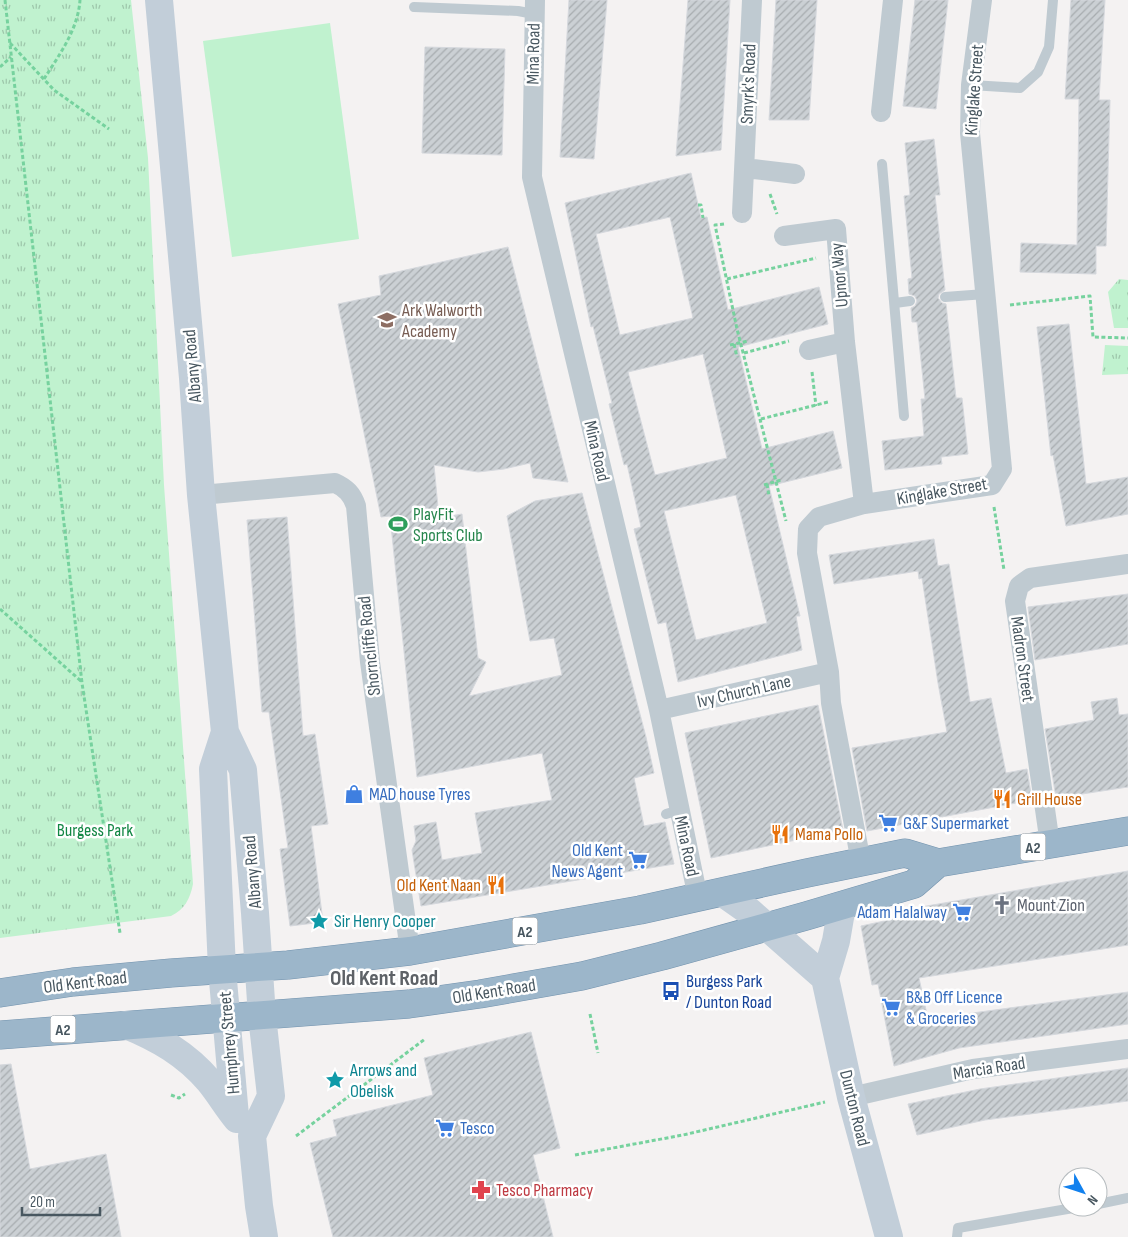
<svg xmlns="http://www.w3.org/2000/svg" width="1128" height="1237" font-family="'Sofia Sans Condensed',sans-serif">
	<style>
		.grass { fill: url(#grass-tufts) }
		.garden { fill: #c0f2cf }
		.building { fill: url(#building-hatch); stroke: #d5d8dd; fill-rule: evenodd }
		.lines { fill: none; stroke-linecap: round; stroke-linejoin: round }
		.trunk-casing { stroke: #7393ae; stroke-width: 29 }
		.path { stroke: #76d29e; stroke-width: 3; stroke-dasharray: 4 2.5; stroke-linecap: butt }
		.service { stroke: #bfcad1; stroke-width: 10 }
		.minor { stroke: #bfcad1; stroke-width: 20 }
		.secondary { stroke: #c2ced9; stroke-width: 28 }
		.trunk { stroke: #9cb6ca; stroke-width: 28 }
		.path-bridge { stroke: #76d29e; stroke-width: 3; stroke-dasharray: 4 2.5; stroke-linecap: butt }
		.labels { text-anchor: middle; stroke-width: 5; stroke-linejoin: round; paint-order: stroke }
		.shield { fill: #fff; stroke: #7f8990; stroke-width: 1 }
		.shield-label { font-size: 16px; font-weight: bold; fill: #485760 }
		.street-label { font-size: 18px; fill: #485760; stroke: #fff }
		.education-label { font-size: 18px; fill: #785e54; stroke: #fff; text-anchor: start }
		.leisure-label { font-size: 18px; fill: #27864d; stroke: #fff; text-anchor: start }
		.shop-label { font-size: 18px; fill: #366cbe; stroke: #fff; text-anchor: start }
		.food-label { font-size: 18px; fill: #c56008; stroke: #fff; text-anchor: start }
		.park-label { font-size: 18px; fill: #138745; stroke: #fff }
		.worship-label { font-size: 18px; fill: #5b616d; stroke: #fff; text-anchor: start }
		.culture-label { font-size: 18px; fill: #0d838f; stroke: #fff; text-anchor: start }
		.transit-label { font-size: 18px; fill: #164399; stroke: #fff; text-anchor: start }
		.health-label { font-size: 18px; fill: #be3a42; stroke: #fff; text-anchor: start }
		.district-label { font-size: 22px; font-weight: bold; fill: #5e6267; stroke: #fff }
	</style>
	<defs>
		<pattern id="grass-tufts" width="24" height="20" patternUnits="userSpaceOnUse" patternTransform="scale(1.25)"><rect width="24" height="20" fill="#c0f2cf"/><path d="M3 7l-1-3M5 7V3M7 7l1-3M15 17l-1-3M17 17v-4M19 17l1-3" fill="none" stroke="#9ec7ab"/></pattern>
		<pattern id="building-hatch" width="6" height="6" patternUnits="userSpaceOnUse" patternTransform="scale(1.25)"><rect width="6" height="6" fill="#cbd0d4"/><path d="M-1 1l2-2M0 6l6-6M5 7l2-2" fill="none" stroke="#a7acaf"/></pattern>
	</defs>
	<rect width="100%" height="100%" fill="#f4f2f2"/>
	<path class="grass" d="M0 0H131L148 158 164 485 193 884C190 899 185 909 171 916L0 938Z
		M1119 279 1128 280V328H1114L1108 292Z
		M1105 345 1128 346V374L1102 375Z"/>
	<path class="garden" d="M330 23 359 239 232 257 203 41Z"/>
	<path class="building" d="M569 0H607L594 159 560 157Z
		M688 0H730L721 150 676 156Z
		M776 0H817L809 120H769Z
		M915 0H948L936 109 903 106Z
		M1071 0H1105L1099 100H1110L1106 246H1096V274L1020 272 1021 243 1077 245 1079 99H1065Z
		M425 47 505 49 502 155 422 153Z
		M934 139 940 195H935L945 290 939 294 938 298 942 303 946 304 956 398H962L968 454 941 457 942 464 885 470 882 441 924 436 921 399H925L917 322H912L911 308 915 306 917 301 915 296 909 294 908 279 912 278 904 196 910 195 905 143Z
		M691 173 701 218 707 217 728 310 819 287 828 324 738 347 762 449 833 431 842 468 769 486 800 616H796L802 650 678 682 666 622 658 624 634 529 641 527 627 464 624 465 609 404 612 403 593 326 591 327 565 203ZM670 217 693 318 620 335 596 234ZM703 354 727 458 655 475 628 372ZM736 495 767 623 696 640 664 511Z
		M508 247 568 482 533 478 530 463 504 469 478 472 434 465 439 518 462 514 478 658 486 662 469 696 562 675 554 638 530 641 507 516 535 501 582 493 646 737 654 773 634 778 644 826 665 822 674 864 421 906 412 850 416 841 414 826 436 822 442 860 482 853 475 813 552 800 542 753 417 777 390 516 381 517 338 304 381 295 379 276Z
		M1069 324 1086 484 1128 477V514L1066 526 1053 455 1051 456 1037 327Z
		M287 517 303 736 315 734 328 824 311 826 323 922 290 926 280 849 288 848 269 712H262L247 520Z
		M934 539 938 566 949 564 970 702 991 698 1006 773 1027 769 1032 800 867 831 852 748 947 732 938 683 922 578 919 579 918 571 834 584 829 555Z
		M1128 594V644L1035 660 1028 607Z
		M1117 698 1119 715 1128 714V787L1056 798 1045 729 1094 720 1091 702Z
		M818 705 843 830 711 858 685 733Z
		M1128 871V945L919 978 928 1019 1128 992V1024L959 1048 894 1066 878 984 872 985 861 926 922 913 921 907Z
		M531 1032 560 1148 533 1155 553 1237H333L310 1143 337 1136 333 1120 433 1095 424 1058Z
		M11 1064 30 1169 106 1154 121 1237H0V1065Z
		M1128 1068V1101L985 1120 917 1135 908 1104 980 1089Z"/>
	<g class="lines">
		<g class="trunk-casing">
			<path id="trunk" d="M0 993 73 982 171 973 288 965 410 951 640 910 807 873 905 853 938 863 1128 831
				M0 1035 409 1004 480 994 582 976 662 956 806 916 914 884 938 863"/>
		</g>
		<path class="path" d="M5 0 82 683 120 933
			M10 43 54 90 109 129
			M0 67 11 57
			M44 79C59 55 78 30 80 0
			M770 194 777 214
			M698 205H701L703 218
			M724 224 715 225 737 329 786 521
			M727 279 816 258
			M1010 305 1090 296 1093 337 1128 338
			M734 344 737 357
			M744 353 789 341
			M812 372 816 406
			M761 419 828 402
			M767 484 769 496
			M994 507 1004 570
			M0 609 82 682
			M590 1014 598 1053
			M171 1095 179 1098 185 1094
			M296 1136 425 1039
			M575 1155 683 1135 825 1102"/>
		<path class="service" d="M414 7 518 11 534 14
			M971 85 1020 88 1038 72 1049 47 1053 0
			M882 164 904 416
			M945 297 985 294
			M895 303 910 301
			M666 814 679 810
			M1098 1204 1128 1198
			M957 1237 958 1228 1079 1207"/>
		<path class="minor" d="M535 0 532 177 659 710 698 898
			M881 112 893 0
			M745 168 795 174
			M742 213 752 0
			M784 236 836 229 845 342 864 504
			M809 350 845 342
			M201 495 335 483C346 488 352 494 356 506L370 662 410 951
			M659 710 829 672
			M1050 844 1015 601 1019 586 1030 578 1128 564
			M861 862 836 730 831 703 829 672 807 553 808 529 819 517 864 504 992 485 1002 469 970 133 971 85 982 0
			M851 1097 973 1069 1128 1049"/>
		<path class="secondary" d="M159 0 193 378 201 495 225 732 243 770 255 913 262 1016 271 1096 252 1136 259 1206 264 1237
			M225 732 213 769 222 969 235 1116
			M723 893 750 912 825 978
			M842 906 836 941 825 978 851 1097 889 1237
			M126 1025C158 1038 186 1054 209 1081 219 1093 227 1107 237 1119"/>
		<use href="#trunk" class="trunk"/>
		<path class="path-bridge" d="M730 345 748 341
			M764 485 781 480"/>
	</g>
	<defs>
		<g id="school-bare" transform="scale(1.5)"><path d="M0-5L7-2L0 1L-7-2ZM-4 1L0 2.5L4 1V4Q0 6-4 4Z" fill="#8d6e63" stroke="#fff" stroke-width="2.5" paint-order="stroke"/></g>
		<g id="stadium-bare" transform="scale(1.5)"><path d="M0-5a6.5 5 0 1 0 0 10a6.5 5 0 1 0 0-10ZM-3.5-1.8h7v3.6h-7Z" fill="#2e9e5b" stroke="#fff" stroke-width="2.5" paint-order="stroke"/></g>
		<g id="shop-bare" transform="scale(1.5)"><path d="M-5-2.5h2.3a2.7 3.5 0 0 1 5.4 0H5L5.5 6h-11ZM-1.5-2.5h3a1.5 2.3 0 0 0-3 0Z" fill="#3f7fe0" stroke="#fff" stroke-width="2.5" paint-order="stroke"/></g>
		<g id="restaurant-bare" transform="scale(1.5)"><path d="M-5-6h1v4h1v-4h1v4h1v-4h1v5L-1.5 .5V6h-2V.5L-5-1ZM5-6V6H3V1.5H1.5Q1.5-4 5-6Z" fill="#e8710a" stroke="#fff" stroke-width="2.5" paint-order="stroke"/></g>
		<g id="supermarket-bare" transform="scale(1.5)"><path d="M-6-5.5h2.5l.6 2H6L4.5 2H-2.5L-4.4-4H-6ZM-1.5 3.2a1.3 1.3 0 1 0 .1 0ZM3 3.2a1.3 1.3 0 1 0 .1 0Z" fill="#3f7fe0" stroke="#fff" stroke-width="2.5" paint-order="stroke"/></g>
		<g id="church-bare" transform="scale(1.5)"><path d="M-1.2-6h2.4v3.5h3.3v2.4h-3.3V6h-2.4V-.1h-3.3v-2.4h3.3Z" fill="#6b7280" stroke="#fff" stroke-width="2.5" paint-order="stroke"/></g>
		<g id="sight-bare" transform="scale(1.5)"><path d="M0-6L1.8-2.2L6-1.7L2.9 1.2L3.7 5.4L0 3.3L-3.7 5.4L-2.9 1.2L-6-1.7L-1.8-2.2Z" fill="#0f9aa8" stroke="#fff" stroke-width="2.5" paint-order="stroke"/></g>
		<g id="bus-bare" transform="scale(1.5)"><path d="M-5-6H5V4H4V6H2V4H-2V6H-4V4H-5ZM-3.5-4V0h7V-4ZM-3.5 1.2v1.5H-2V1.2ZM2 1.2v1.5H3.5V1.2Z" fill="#1a4fb4" stroke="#fff" stroke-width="2.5" paint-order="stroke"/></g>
		<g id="pharmacy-bare" transform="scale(1.5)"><path d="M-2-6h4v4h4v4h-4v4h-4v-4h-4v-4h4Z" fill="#e0444e" stroke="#fff" stroke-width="2.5" paint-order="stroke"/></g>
	</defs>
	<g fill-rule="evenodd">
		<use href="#school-bare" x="387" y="320"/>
		<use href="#stadium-bare" x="398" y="524"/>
		<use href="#shop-bare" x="354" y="794"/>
		<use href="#restaurant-bare" x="1002" y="799"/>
		<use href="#supermarket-bare" x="888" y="823"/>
		<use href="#restaurant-bare" x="780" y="834"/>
		<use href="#supermarket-bare" x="638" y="860"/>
		<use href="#restaurant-bare" x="496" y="885"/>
		<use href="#church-bare" x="1002" y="905"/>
		<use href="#supermarket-bare" x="962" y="912"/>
		<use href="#sight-bare" x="319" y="921"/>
		<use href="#bus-bare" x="671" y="991"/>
		<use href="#supermarket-bare" x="891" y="1007"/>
		<use href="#sight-bare" x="335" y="1080"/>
		<use href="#supermarket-bare" x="445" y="1128"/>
		<use href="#pharmacy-bare" x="481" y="1190"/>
	</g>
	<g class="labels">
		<g class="shield">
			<rect x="1020.5" y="833.5" width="25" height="27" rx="4"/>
			<rect x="512.5" y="917.5" width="25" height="27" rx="4"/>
			<rect x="50.5" y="1015.5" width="25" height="27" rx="4"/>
		</g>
		<g class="shield-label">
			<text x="1033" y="853">A2</text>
			<text x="525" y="937">A2</text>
			<text x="63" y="1035">A2</text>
		</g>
		<g class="street-label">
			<text transform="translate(533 54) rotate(-89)" y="6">Mina Road</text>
			<text transform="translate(748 84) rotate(-88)" y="6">Smyrk's Road</text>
			<text transform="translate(974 90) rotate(-86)" y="6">Kinglake Street</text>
			<text transform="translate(839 275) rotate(-95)" y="6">Upnor Way</text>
			<text transform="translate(192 366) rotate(-95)" y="6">Albany Road</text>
			<text transform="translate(597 451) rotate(77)" y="6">Mina Road</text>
			<text transform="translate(942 491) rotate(-10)" y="6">Kinglake Street</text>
			<text transform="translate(369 646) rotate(-96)" y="6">Shorncliffe Road</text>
			<text transform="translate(1023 659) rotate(82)" y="6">Madron Street</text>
			<text transform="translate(744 691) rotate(-13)" y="6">Ivy Church Lane</text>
			<text transform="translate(687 846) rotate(78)" y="6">Mina Road</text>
			<text transform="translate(252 872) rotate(-95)" y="6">Albany Road</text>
			<text transform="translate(85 982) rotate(-7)" y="6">Old Kent Road</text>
			<text transform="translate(494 991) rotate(-9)" y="6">Old Kent Road</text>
			<text transform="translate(229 1043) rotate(-95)" y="6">Humphrey Street</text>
			<text transform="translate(989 1068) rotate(-9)" y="6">Marcia Road</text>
			<text transform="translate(855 1108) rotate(76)" y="6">Dunton Road</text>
		</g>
		<g class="education-label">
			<text x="402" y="316">Ark Walworth<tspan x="402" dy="21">Academy</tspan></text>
		</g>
		<g class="leisure-label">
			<text x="413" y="520">PlayFit<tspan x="413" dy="21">Sports Club</tspan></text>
		</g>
		<g class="shop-label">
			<text x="369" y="800">MAD house Tyres</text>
			<text x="903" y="829">G&amp;F Supermarket</text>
			<text x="623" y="856" text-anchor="end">Old Kent<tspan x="623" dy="21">News Agent</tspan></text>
			<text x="947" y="918" text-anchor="end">Adam Halalway</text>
			<text x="906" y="1003">B&amp;B Off Licence<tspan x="906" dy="21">&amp; Groceries</tspan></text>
			<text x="460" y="1134">Tesco</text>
		</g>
		<g class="food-label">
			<text x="1017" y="805">Grill House</text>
			<text x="795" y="840">Mama Pollo</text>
			<text x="481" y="891" text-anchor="end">Old Kent Naan</text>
		</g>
		<g class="park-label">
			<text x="95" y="836">Burgess Park</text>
		</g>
		<g class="worship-label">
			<text x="1017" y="911">Mount Zion</text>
		</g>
		<g class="culture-label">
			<text x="334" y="927">Sir Henry Cooper</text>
			<text x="350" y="1076">Arrows and<tspan x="350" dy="21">Obelisk</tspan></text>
		</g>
		<g class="transit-label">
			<text x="686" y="987">Burgess Park<tspan x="686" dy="21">/ Dunton Road</tspan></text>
		</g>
		<g class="health-label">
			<text x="496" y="1196">Tesco Pharmacy</text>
		</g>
		<g class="district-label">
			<text x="384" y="985">Old Kent Road</text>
		</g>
	</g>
	<g transform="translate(1083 1192) rotate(130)"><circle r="24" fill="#ffffff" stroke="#b6bcbf"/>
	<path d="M0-4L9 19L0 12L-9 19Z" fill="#1281ee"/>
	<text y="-8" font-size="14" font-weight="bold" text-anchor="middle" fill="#485760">N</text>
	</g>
	<path d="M22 1207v8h78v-8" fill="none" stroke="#485760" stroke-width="2.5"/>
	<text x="30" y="1207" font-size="15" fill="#485760" stroke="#ffffff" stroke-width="4" paint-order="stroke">20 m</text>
</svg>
